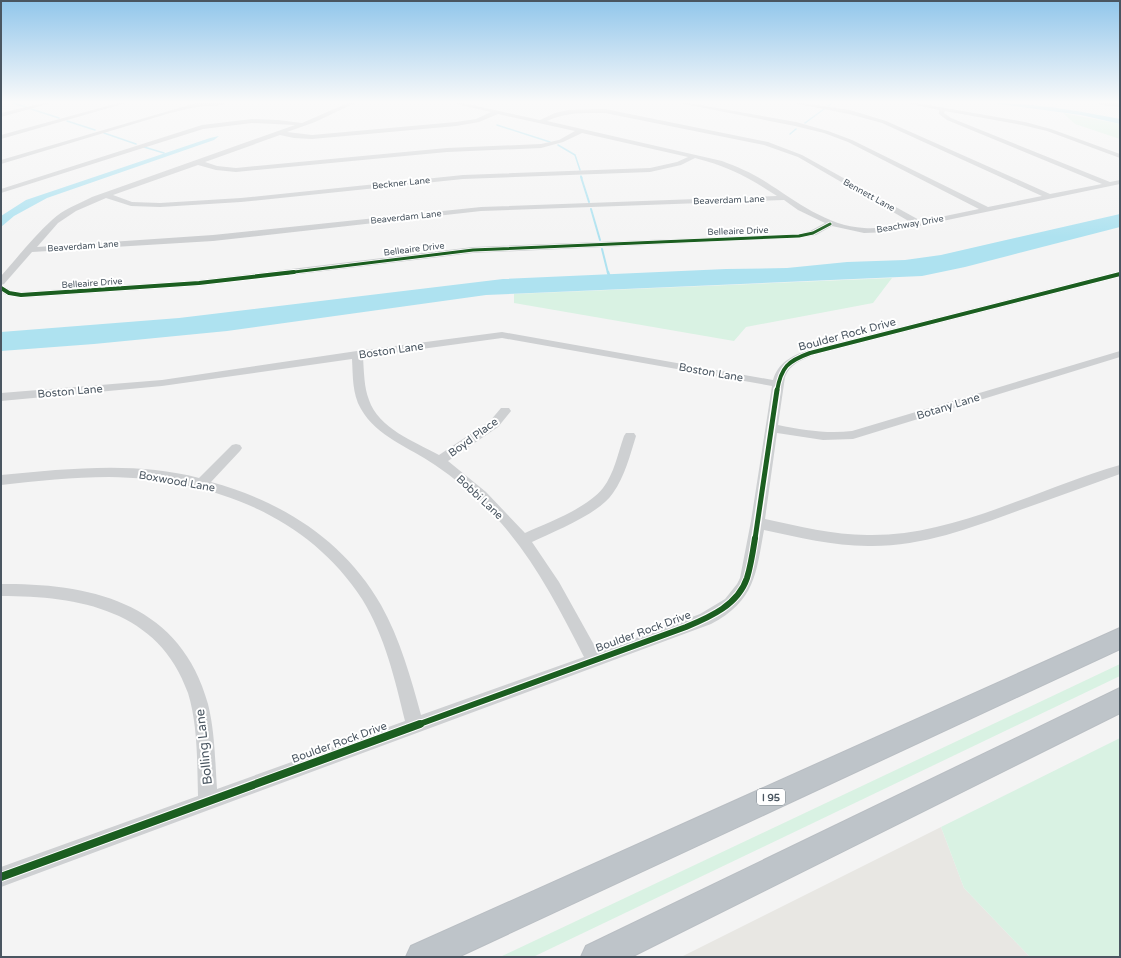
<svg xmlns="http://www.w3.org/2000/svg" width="1121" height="958" font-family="'Varela Round',sans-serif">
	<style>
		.commercial { fill: #e8e7e3 }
		.green { fill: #d9f2e3 }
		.water { fill: #aee2f0 }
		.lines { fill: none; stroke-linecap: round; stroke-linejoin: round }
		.stream-far2 { stroke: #aee2f0; stroke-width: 1.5 }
		.stream-far1 { stroke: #aee2f0; stroke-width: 2 }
		.stream { stroke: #aee2f0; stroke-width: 2.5 }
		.highway-casing { stroke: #b9bec3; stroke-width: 2 }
		.minor { fill: #ced0d2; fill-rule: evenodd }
		.highway { fill: #bec4c9; fill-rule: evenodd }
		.cycleway-far4-casing { stroke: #fff; stroke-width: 4.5 }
		.cycleway-far3-casing { stroke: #fff; stroke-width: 6 }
		.cycleway-far2-casing { stroke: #fff; stroke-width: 8 }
		.cycleway-far1-casing { stroke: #fff; stroke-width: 8 }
		.cycleway-casing { stroke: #fff; stroke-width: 10 }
		.cycleway-far4 { stroke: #1b5e20; stroke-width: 3 }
		.cycleway-far3 { stroke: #1b5e20; stroke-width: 4 }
		.cycleway-far2 { stroke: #1b5e20; stroke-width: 5 }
		.cycleway-far1 { stroke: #1b5e20; stroke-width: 6 }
		.cycleway { stroke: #1b5e20; stroke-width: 8 }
		.labels { text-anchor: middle; stroke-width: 4; stroke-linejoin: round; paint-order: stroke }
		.far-street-label { font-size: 9px; fill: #4a5661; stroke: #fff }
		.shield { fill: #fff; stroke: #808990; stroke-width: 1 }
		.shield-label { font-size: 10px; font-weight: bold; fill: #4a5661 }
		.street-label { font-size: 11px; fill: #4a5661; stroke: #fff }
		.near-street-label { font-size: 13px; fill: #4a5661; stroke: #fff }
	</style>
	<rect width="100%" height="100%" fill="#f4f4f4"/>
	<path class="commercial" d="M941 827 964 888 1030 957H681Z"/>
	<path class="green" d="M1063 113 1120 124V139L1075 124Z
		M892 278 873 303 746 327 734 341 514 303V294Z
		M1120 664V676L533 957H500Z
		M1120 738V957H1030L964 888 941 827Z"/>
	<path class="water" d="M992 103C1035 103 1078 111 1120 119V124L1081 115Z
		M219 136 214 140 47 198 14 216 1 227V216L26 200 210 138Z
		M1120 214V227L965 267 922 276 486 295 227 331 94 344 1 351V332L179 318 503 279 726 269 787 268 847 262 905 260 941 255Z"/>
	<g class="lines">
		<path class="stream-far2" d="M13 103 26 107
			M828 106 832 103
			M31 109 59 118
			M67 121 95 130
			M805 123 824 109
			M497 125 550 142
			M104 133 136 144
			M790 134 796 129
			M558 145 575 155 580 170
			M144 147 164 153
			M581 176 582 178"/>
		<path class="stream-far1" d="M581 177 589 202
			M591 209 600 240
			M602 249 608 273"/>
		<path class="stream" d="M608 272 609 275"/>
		<g class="highway-casing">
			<path id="highway" d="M1120 628V649L458 957H406L411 946Z
				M1120 688V713L631 957H581L586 946Z"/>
		</g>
		<path class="minor" d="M43 103H51L1 117V113Z
			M118 103H126L1 139V135Z
			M196 103H225L222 105 196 107 170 113 1 164V160Z
			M348 103H355L315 122 287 132 312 135 456 122 476 119 491 112 456 104 455 103H463L540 120 555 113 569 110 605 109 768 142 802 155 921 221 979 209 848 142 824 133 795 126 679 103H689L796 122 828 131 852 140 988 207 1042 196 882 123 849 114 793 103H803L850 110 886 121 1050 194 1102 184 947 120 939 114V110L907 103H917L1025 122 1051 129 1120 154V158L1047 131 1022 125 945 111 944 113 951 118 1110 182 1120 180V184L890 232 864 233 832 226 816 235 799 238 473 253 199 286 21 298 6 295 1 292V285L12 291 21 292 199 280 473 247 799 234 810 231 825 223 798 210 784 200 481 211 213 241 32 252 4 284 1 285V276C17 258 34 236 52 220 63 209 79 204 92 197L295 125 252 123 203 129 1 193V189L202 125 252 119 278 120 302 123ZM605 113 764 145 798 157 912 223C896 226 880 229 864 228 827 226 796 201 766 182 752 173 738 167 722 161L547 121C566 112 584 113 605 113ZM498 114 575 131 559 140 541 144 447 148 236 168 217 166 205 162 280 135 294 138 312 139 456 126 479 122ZM582 133 688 157 677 162 650 168 463 175 241 198 160 203 132 202 113 195 198 165 216 170 236 172 447 152 541 148 563 142ZM695 158C727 166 750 178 777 196L481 207 213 235 37 247 58 223 76 211 106 198 131 206 160 207 241 202 463 179 650 172 681 165Z
			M1098 103H1120V107L1101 105Z
			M1120 271V277L814 355C801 360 790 364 785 377L778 425C803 430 827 434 852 431L1120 351V357L853 439 823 440 777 433 765 519C799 526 833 535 867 535 954 537 1038 488 1120 465V474C1087 486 1054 498 1020 510 971 528 921 547 868 546 833 546 798 537 764 530 756 574 755 601 711 624L1 887V867L198 796C197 762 198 726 188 693 159 610 79 596 1 596V584C93 583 181 604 208 704 215 732 215 761 217 789L405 721C395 680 385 636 362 599 307 514 208 478 109 477 73 477 37 481 1 485V475C66 469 135 461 199 478L232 445 236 444 240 445 242 448 240 451 211 482C281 501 344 540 381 605 400 639 411 678 421 715L584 657C560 610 536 563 501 523 482 502 459 481 435 465 409 447 377 437 361 409 352 394 353 375 352 359L162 386 1 401V393L162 380 357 351 502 332 773 380C778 363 791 356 806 351ZM502 338 772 386 751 521 740 578 737 584 725 599 700 614 598 652 559 582 532 542C555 531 599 514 613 493 625 476 630 455 636 436L634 433H626L624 436C618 453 614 474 603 488 586 509 549 522 525 533L486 492 448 461 498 427 511 411 509 408H501L490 421 439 455C415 442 378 428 369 400 364 387 364 372 363 357Z"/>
		<use href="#highway" class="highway"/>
		<g class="cycleway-far4-casing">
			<path id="cycleway-far4" d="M286 273 473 250 799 236 813 233 830 224"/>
		</g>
		<g class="cycleway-far3-casing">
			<path id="cycleway-far3" d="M1 288 9 293 21 295 199 283 294 272
				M777 391C781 367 788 361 810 353L1120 274"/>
		</g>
		<g class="cycleway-far2-casing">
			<path id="cycleway-far2" d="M755 539 777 390"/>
		</g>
		<g class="cycleway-far1-casing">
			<path id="cycleway-far1" d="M417 725 686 627C710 617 738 605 747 578 751 565 753 551 755 538"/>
		</g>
		<g class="cycleway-casing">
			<path id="cycleway" d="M1 877 420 724"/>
		</g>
		<use href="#cycleway-far4" class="cycleway-far4"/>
		<use href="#cycleway-far3" class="cycleway-far3"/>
		<use href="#cycleway-far2" class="cycleway-far2"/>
		<use href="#cycleway-far1" class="cycleway-far1"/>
		<use href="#cycleway" class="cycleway"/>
	</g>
	<linearGradient id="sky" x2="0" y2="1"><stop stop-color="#91c6eb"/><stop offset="0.43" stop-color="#fafafa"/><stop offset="1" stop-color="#fafafa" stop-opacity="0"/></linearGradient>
	<rect width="1121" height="237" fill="url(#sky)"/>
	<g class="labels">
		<g class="far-street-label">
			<text transform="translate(401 183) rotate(-6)" y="3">Beckner Lane</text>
			<text transform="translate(869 195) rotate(29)" y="3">Bennett Lane</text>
			<text transform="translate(729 200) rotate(-2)" y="3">Beaverdam Lane</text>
			<text transform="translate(406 217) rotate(-6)" y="3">Beaverdam Lane</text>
			<text transform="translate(910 224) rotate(-10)" y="3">Beachway Drive</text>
			<text transform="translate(738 231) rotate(-2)" y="3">Belleaire Drive</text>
			<text transform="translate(83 246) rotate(-4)" y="3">Beaverdam Lane</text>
			<text transform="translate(414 249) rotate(-7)" y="3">Belleaire Drive</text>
			<text transform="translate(92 283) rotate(-4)" y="3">Belleaire Drive</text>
		</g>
		<rect class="shield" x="757" y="789" width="28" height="16" rx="3"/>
		<g class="shield-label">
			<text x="771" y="801">I 95</text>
		</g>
		<g class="street-label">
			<text transform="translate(847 334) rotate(-15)" y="4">Boulder Rock Drive</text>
			<text transform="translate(391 350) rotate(-8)" y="4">Boston Lane</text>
			<text transform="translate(711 372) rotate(10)" y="4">Boston Lane</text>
			<text transform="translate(70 391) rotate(-5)" y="4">Boston Lane</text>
			<text transform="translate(948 406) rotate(-17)" y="4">Botany Lane</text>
			<text transform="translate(473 437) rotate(-36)" y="4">Boyd Place</text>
			<text transform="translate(177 481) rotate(10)" y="4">Boxwood Lane</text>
			<text transform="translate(480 497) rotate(43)" y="4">Bobbi Lane</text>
			<text transform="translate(643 631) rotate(-20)" y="4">Boulder Rock Drive</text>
			<text transform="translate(339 742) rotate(-20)" y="4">Boulder Rock Drive</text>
		</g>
		<g class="near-street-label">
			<text transform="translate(203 747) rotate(-96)" y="5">Bolling Lane</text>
		</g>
	</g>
	<rect width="1121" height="958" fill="none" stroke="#4a5661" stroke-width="4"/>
</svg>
